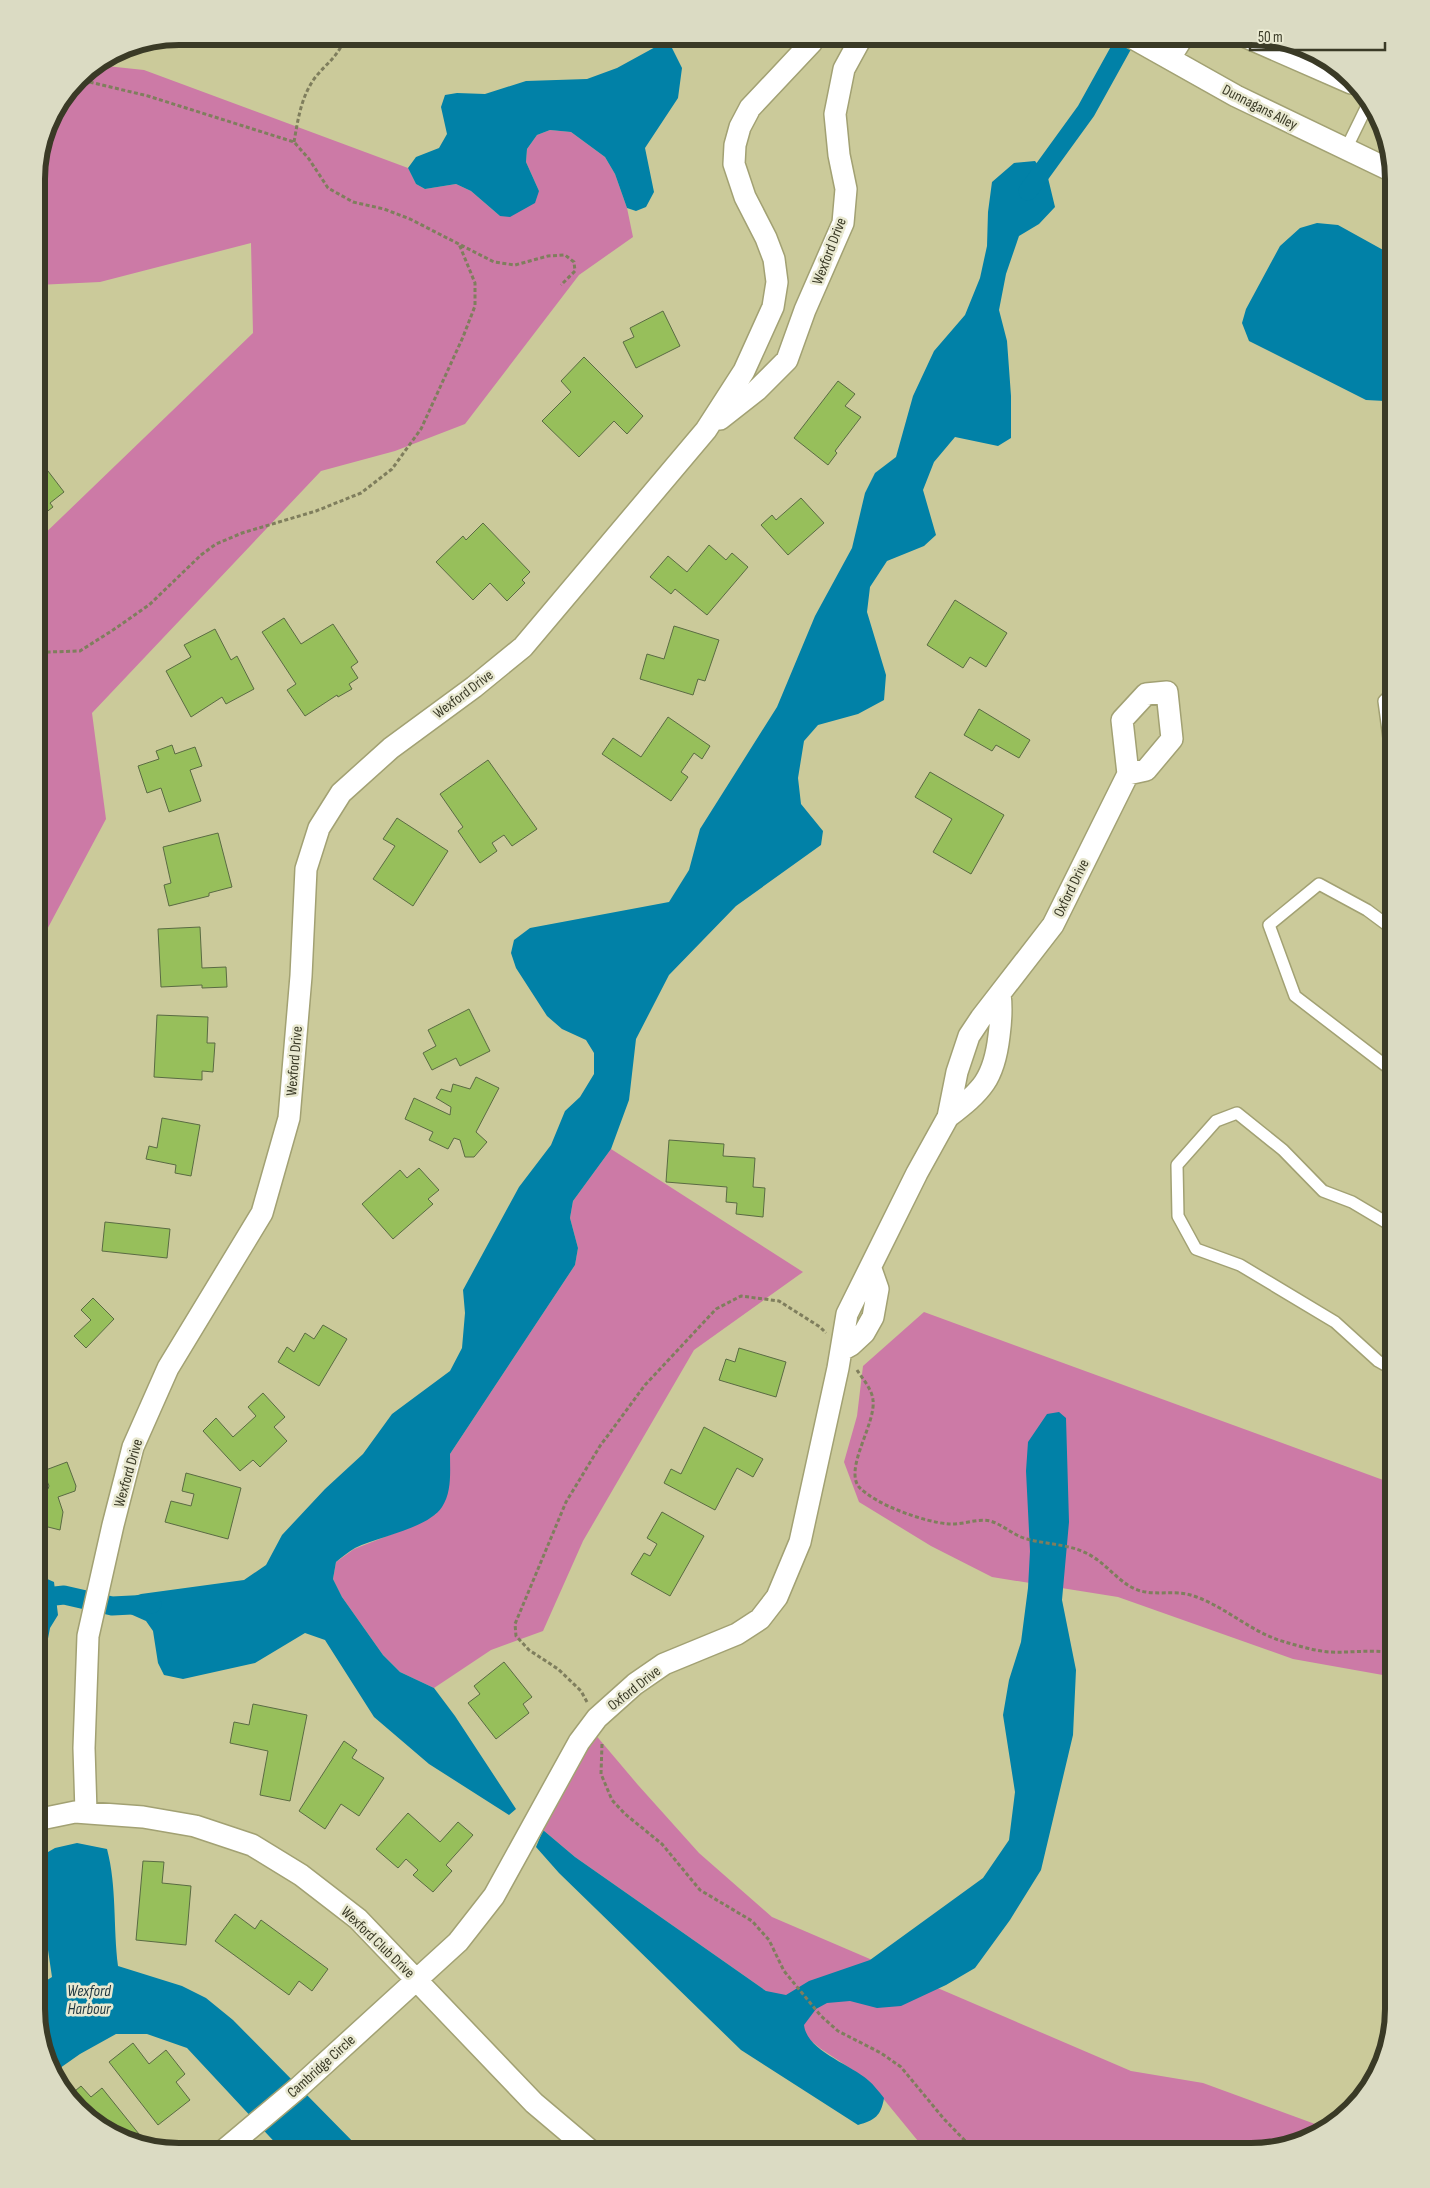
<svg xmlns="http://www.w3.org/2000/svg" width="1430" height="2188" font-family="'Sofia Sans Condensed',sans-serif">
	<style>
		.green { fill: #cc7aa6 }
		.water { fill: #0181a7 }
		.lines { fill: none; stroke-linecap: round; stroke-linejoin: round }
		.canal { stroke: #0181a7; stroke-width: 19 }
		.building { fill: #97bf5b; stroke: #5a6b43 }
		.service-casing { stroke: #a2a173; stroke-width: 14 }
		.minor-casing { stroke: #a2a173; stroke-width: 24 }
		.path { stroke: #7f7e5d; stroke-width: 3; stroke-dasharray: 4 2.5; stroke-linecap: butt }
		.service { stroke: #fff; stroke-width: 11 }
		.minor { stroke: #fff; stroke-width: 21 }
		.labels { text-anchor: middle; stroke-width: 5; stroke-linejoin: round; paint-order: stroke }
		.street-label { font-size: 15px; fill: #3a3a26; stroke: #e9e9d1 }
		.water-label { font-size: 16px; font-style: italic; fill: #1f3640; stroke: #e9e9d1 }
		.rim { fill: none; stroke: #3a3a26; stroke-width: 6 }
	</style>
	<rect width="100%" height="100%" fill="#cbca9a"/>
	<path class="green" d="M97 65 144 70 408 168 416 184 425 189 456 184 471 191 500 216 539 191 526 162 527 149 537 135 550 130 571 132 605 157 615 174 627 208 633 237 579 275 465 424 395 451 321 471 92 713 106 819 43 937 36 958V542L253 333 251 243 100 282 37 285V170L47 124 78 78Z
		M611 1149 803 1272 694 1350 583 1541 543 1631 491 1650 434 1688 400 1672 383 1655 342 1597 333 1579 336 1562 354 1549 418 1524 436 1514 450 1478V1454L575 1265 578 1248 570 1218 573 1201Z
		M924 1312 1394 1484V1677L1293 1659 1118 1597 992 1577 931 1546 859 1502 844 1462 857 1416 863 1366Z
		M594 1733 638 1785 699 1853 772 1917 1131 2071 1203 2083 1326 2128 1322 2133 1251 2152H927L868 2080 821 2049 805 2036 766 1991 575 1857 543 1830Z"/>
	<path class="water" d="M659 45 672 48 682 68 678 98 645 148 654 192 646 207 636 211 627 208 615 174 605 157 571 132 550 130 537 135 527 149 526 162 539 191 535 203 510 217 500 216 471 191 456 184 425 189 416 184 408 168 416 157 439 148 447 134 441 107 445 95 457 93 485 94 526 81 587 79 617 68Z
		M1035 161 1048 178 1055 207 1039 224 1019 236 1006 274 999 310 1007 341 1011 396V438L998 446 955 437 934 462 923 490 936 535 924 546 887 561 870 587 867 612 886 675 884 700 858 714 818 725 804 741 798 778 801 804 823 831 821 845 736 906 669 975 636 1039 629 1100 611 1149 573 1201 570 1218 578 1248 575 1265 450 1454C450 1472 452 1492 442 1507 427 1529 379 1536 355 1548 348 1552 342 1557 336 1562L333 1579 342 1597 383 1655 400 1672 434 1688 455 1716 516 1809 509 1815 429 1764 374 1717 325 1640 305 1633 255 1663 183 1679 164 1675 158 1663 153 1631 146 1621 128 1613 126 1599 141 1594 244 1580 266 1565 282 1535 325 1489 363 1454 392 1414 450 1371 462 1348 465 1313 463 1290 519 1187 551 1145 565 1111 580 1097 594 1074V1053L586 1040 562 1029 547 1016 516 968 511 953 514 940 530 928 669 902 689 870 700 829 777 707 815 616 852 548 865 493 875 473 896 457 913 396 934 351 965 315 980 278 987 246 988 212 992 182 1014 163Z
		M1317 223 1338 225 1394 256V399L1385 401 1366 400 1249 341 1242 323 1246 309 1280 246 1300 228Z
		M1059 1412 1066 1418 1069 1522 1062 1600 1076 1670 1073 1735 1041 1870 1010 1920 975 1968 946 1985 901 2006 877 2008 850 2001 827 2003 816 2009 804 2025C807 2051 850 2064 868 2080 874 2085 879 2092 884 2098 881 2116 875 2120 858 2125L741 2050 559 1873 536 1847 543 1830 575 1857 766 1991 786 1995 809 1981 870 1960 983 1878 1009 1840 1015 1792 1003 1715 1009 1680 1021 1642 1028 1588 1030 1551 1026 1471 1028 1442 1047 1414Z
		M36 1574 54 1582 58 1615 50 1628 40 1681 36 1687Z
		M77 1843 107 1849C117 1887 113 1927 118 1966L182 1986 206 1998 233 2020 363 2152 283 2151 187 2048 147 2034H116L80 2054 53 2073 36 2009V1987L52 1977 48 1950 36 1914V1859L55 1848Z"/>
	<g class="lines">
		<path class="canal" d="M1028 191 1086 111 1127 37
			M36 1598 64 1595 112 1606 152 1604"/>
	</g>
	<path class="building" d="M663 311 680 346 636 368 623 342 634 337 630 328Z
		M584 357 643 416 627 434 614 421 579 457 542 421 571 392 561 381Z
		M838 381 855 394 845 406 861 417 835 451 837 453 828 465 794 438Z
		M38 458 64 492 50 503 53 507 36 520V460Z
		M801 498 824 523 788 555 761 525 772 515 776 520Z
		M483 523 530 572 522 580 525 583 507 601 490 583 473 600 436 562 463 536 466 540Z
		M709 545 726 560 732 553 748 567 707 615 675 589 671 594 650 577 668 556 687 572Z
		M955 600 1007 633 986 667 970 657 963 668 927 645Z
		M284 618 301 644 333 624 358 662 351 667 358 678 349 684 352 689 338 697 337 695 305 716 287 690 296 684 262 632Z
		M674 626 719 640 705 681 698 679 693 695 640 679 647 654 664 659Z
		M215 629 231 660 237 656 254 689 226 704 222 697 191 717 166 671 191 657 184 645Z
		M979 709 1030 740 1019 758 996 745 992 751 964 735Z
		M668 717 710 746 702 759 694 753 681 772 688 777 671 801 602 754 613 738 641 757Z
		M172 745 175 754 195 747 202 766 190 770 201 801 169 812 161 788 147 793 138 766 159 759 156 751Z
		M488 760 537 829 512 846 504 835 492 843 497 851 480 863 458 831 463 827 440 794Z
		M930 772 1004 815 971 874 933 852 952 819 915 797Z
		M397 818 448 851 413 906 373 879 395 846 383 839Z
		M218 833 232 887 209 893V896L169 906 164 885 171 883 163 847Z
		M200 927 202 968 226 967 227 987 202 988V985L161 987 158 929Z
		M469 1009 490 1051 460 1066 456 1058 432 1070 423 1053 436 1046 428 1030Z
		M157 1015 208 1017 207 1043H215L213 1072 202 1071V1080L154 1077Z
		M476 1077 499 1088 476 1132 487 1142 474 1157H465L460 1140 454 1138 448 1149 429 1140 433 1132 405 1119 414 1098 450 1115 451 1107 436 1098 441 1089 451 1092 453 1084 470 1089Z
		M162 1118 200 1125 191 1176 175 1173 176 1165 146 1159 149 1146 157 1148Z
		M669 1140 724 1144 723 1156 755 1158 753 1187 765 1188 763 1217 736 1214 737 1203 726 1202 727 1187 666 1182Z
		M419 1168 439 1190 428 1199 433 1204 393 1239 362 1204 400 1170 407 1178Z
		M105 1222 170 1229 167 1258 102 1251Z
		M93 1298 114 1319 86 1348 74 1336 91 1320 81 1310Z
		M323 1325 347 1339 319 1386 278 1362 287 1347 294 1352 305 1333 314 1339Z
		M739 1348 786 1362 776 1397 719 1380 726 1359 735 1362Z
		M263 1393 285 1417 274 1427 287 1441 260 1467 253 1460 240 1471 203 1431 216 1418 233 1437 256 1416 248 1407Z
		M704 1427 763 1459 753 1477 737 1468 715 1510 664 1483 671 1469 681 1474Z
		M67 1462 76 1486 75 1491 58 1497 63 1512 60 1530 36 1524V1487L48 1489 49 1486 43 1471Z
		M186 1473 241 1488 228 1539 165 1522 171 1501 191 1506 194 1494 182 1491Z
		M662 1512 704 1536 670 1596 631 1574 644 1553 650 1556 657 1544 647 1538Z
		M504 1662 532 1697 523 1704 529 1713 496 1739 468 1703 480 1694 474 1686Z
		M253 1704 307 1715 290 1801 260 1795 268 1751 230 1743 234 1722 249 1725Z
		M344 1741 357 1750 352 1758 384 1778 359 1816 341 1804 325 1829 299 1811Z
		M408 1813 440 1842 458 1822 473 1835 446 1865 452 1871 433 1892 413 1875 418 1870 406 1859 398 1868 376 1849Z
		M143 1861 164 1862 162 1883 191 1886 186 1945 136 1940Z
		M235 1914 255 1929 261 1920 328 1969 312 1991 299 1981 289 1995 215 1941Z
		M133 2043 149 2064 166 2050 185 2074 176 2082 190 2100 158 2125 109 2062Z
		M81 2086 91 2097 102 2088 147 2144 107 2132 70 2095Z"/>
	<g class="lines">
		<g class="service-casing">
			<path id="service" d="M1346 149 1369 102
				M1394 749 1390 745 1384 701 1394 691
				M1394 1072 1295 996 1269 925 1319 884 1367 910 1394 930
				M1394 1370 1378 1361 1335 1322 1240 1265 1196 1249 1178 1216 1177 1165 1216 1121 1237 1113 1283 1150 1323 1191 1352 1202 1394 1227"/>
		</g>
		<g class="minor-casing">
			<path id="minor" d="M1131 37 1236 96 1392 171
				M1246 37 1351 83
				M1170 58 1183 37
				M720 419 757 390 787 360 805 310 843 223 846 189 839 155 835 114 844 69 862 36
				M948 1117C982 1091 994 1079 999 1036 1001 1021 1002 1009 1000 994
				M842 1350 851 1345 864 1333 873 1317 878 1289 871 1269
				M86 1812 84 1748 88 1636 113 1525 133 1447 168 1368 262 1213 289 1118 301 976 306 869 319 828 341 793 391 748 474 687 523 647 706 430 744 371 773 307 777 282 774 259 766 238 745 197 734 164 735 145 740 127 750 108 812 42 813 36
				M36 1820 75 1812 143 1817 195 1826 252 1845 301 1875 358 1919 534 2103 592 2152
				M223 2151 298 2088 458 1942 494 1896 579 1742 597 1718 635 1684 664 1664 737 1634 760 1619 777 1597 800 1542 838 1368 847 1314 917 1173 948 1117 957 1072 969 1036 981 1018 1053 925 1128 774 1122 720 1146 694 1167 692 1172 739 1146 770 1128 774"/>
		</g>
		<path class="path" d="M77 79 148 96 294 142 309 159 328 188 353 202 384 209 410 219 494 262 515 265 548 256 565 255 574 262 575 271 561 285
			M294 142C298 119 301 98 314 79 327 62 337 59 346 36
			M36 660 48 652 80 651 113 630 149 605 201 555 216 544 242 533 316 511 361 493 392 469 421 429 463 337 475 306V283L459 244
			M857 1370C862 1378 872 1389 873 1400 876 1424 844 1468 859 1487 876 1505 924 1522 949 1524 963 1525 977 1518 990 1521 1004 1525 1014 1536 1027 1539 1049 1545 1074 1544 1093 1557 1108 1566 1118 1581 1135 1589 1154 1597 1174 1589 1194 1596 1226 1607 1252 1633 1285 1642 1299 1646 1315 1651 1330 1652 1352 1653 1370 1649 1394 1653
			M587 1702 581 1691 558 1669 529 1650 516 1636 515 1624 566 1502 600 1446 645 1385 716 1309 741 1296 779 1301 820 1327 826 1333
			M602 1744 601 1774 612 1800 625 1814 662 1844 700 1890 752 1921 769 1940 784 1971 821 2016 838 2031 881 2053 901 2067 944 2119 976 2152"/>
		<use href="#service" class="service"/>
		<use href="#minor" class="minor"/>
	</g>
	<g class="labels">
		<g class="street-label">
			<text transform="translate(1260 107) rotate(27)" y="5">Dunnagans Alley</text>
			<text transform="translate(829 251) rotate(-69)" y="5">Wexford Drive</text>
			<text transform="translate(463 694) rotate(-37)" y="5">Wexford Drive</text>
			<text transform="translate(1071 888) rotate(-64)" y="5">Oxford Drive</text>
			<text transform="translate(294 1061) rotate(-85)" y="5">Wexford Drive</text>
			<text transform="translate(128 1473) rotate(-74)" y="5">Wexford Drive</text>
			<text transform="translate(634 1688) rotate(-38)" y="5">Oxford Drive</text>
			<text transform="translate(378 1942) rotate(44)" y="5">Wexford Club Drive</text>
			<text transform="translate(321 2066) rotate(-42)" y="5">Cambridge Circle</text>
		</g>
		<g class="water-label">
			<text x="89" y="1996">Wexford<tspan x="89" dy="18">Harbour</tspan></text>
		</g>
	</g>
	<path d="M0 0H1430V2188H0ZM179 45H1251A134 134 0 0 1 1385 179V2009A134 134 0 0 1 1251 2143H179A134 134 0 0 1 45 2009V179A134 134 0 0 1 179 45Z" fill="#dbdbc3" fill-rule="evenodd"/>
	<path class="rim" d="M179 45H1251A134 134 0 0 1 1385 179V2009A134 134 0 0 1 1251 2143H179A134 134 0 0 1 45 2009V179A134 134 0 0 1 179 45Z"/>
	<path d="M1250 42v8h135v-8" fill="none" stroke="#3a3a26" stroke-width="2.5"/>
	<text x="1258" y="42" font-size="15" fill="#3a3a26" stroke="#e9e9d1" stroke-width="4" paint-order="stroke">50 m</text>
</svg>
